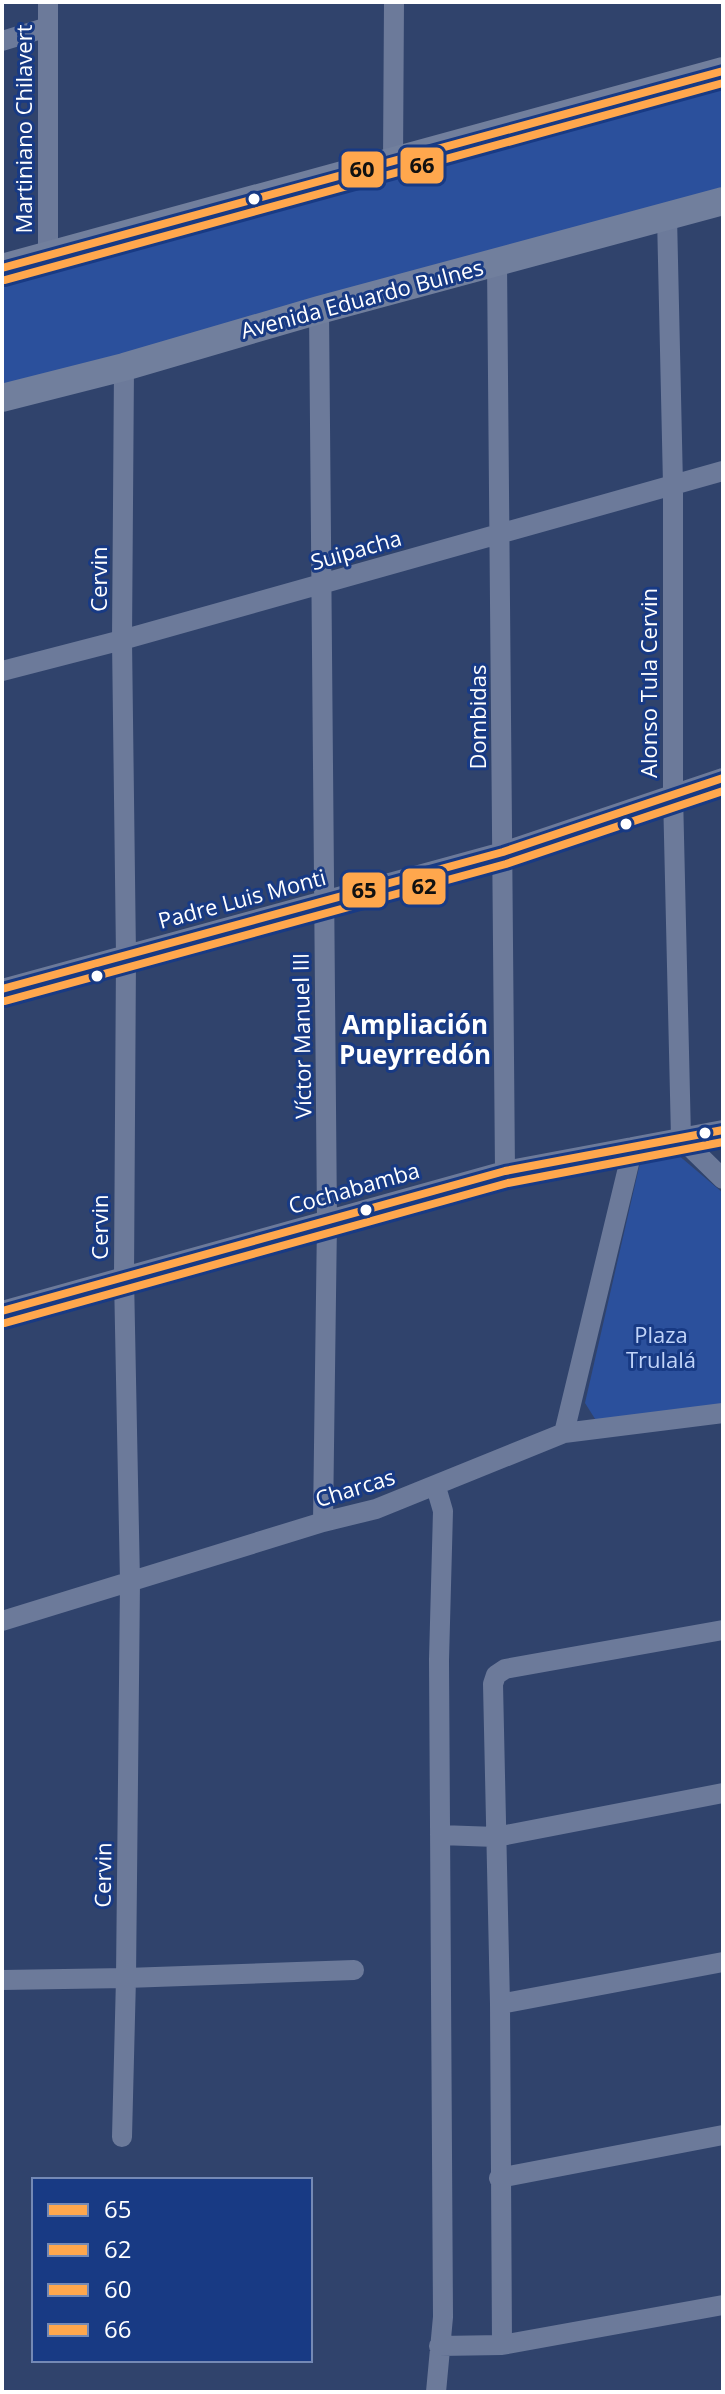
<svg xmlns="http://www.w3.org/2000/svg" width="725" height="2394" font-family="'Open Sans',sans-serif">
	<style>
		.green { fill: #2b509c }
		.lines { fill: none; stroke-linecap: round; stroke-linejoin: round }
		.street { stroke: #6c7a9a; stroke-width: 20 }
		.secondary { stroke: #717f9d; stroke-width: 28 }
		.bus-1-casing { stroke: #183a84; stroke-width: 14 }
		.bus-2-casing { stroke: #183a84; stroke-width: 14 }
		.bus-3-casing { stroke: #183a84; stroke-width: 14 }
		.bus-4-casing { stroke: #183a84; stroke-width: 14 }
		.bus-1 { stroke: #ffa74d; stroke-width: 8 }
		.bus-2 { stroke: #ffa74d; stroke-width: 8 }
		.bus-3 { stroke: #ffa74d; stroke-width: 8 }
		.bus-4 { stroke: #ffa74d; stroke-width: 8 }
		.bus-dot { fill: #fff; stroke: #183a84; stroke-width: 3 }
		.labels { text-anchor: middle; stroke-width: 6; stroke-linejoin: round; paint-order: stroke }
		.street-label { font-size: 22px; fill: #fff; stroke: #183a84 }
		.park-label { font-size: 22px; fill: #c1d4f9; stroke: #183a84 }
		.quarter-label { font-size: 26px; font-weight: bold; fill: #fff; stroke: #183a84 }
		.line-badge { stroke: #183a84; stroke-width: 3 }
		.pale-badge-label { font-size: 22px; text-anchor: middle; font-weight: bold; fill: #111 }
	</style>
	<rect width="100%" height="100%" fill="#30436c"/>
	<path class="green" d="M723 89V197L2 392V284Z
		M677 1154 723 1193V1405L597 1422 585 1403 640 1163Z"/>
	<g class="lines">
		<path class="street" d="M2 41 48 27
			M393 161 394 2
			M667 216 673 485V794L681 1138 723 1179
			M48 256V2
			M497 262 505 1171
			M319 310 327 1221 323 1522
			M2 671 122 640 723 471
			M2 989 503 852 723 778
			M2 1311 505 1171 723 1130
			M564 1433 633 1147
			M2 1621 323 1522 376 1509 564 1433 723 1413
			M440 1835 496 1837 723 1793
			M2 1980 126 1978 354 1970
			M500 2004 723 1962
			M122 2137 126 1978 130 1582 124 1277 126 956 122 640 124 367
			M499 2178 723 2135
			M502 2345 500 2004 493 1684 496 1675 505 1669 723 1630
			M439 2346 502 2345 723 2305
			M436 2392 443 2317 439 1660 443 1511 436 1487"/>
		<path class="secondary" d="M2 268 723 71
			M2 398 124 367 319 310 723 201"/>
		<g class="bus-1-casing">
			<path id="bus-1" d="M2 989 503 852 723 778
				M2 1311 505 1171 723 1130"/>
		</g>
		<g class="bus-2-casing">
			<path id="bus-2" d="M5 1001 506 864 723 791
				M5 1323 508 1183 723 1142"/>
		</g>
		<g class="bus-3-casing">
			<path id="bus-3" d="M2 268 723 71"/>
		</g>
		<g class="bus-4-casing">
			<path id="bus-4" d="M5 280 723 83"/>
		</g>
		<use href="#bus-1" class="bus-1"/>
		<use href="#bus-2" class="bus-2"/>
		<use href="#bus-3" class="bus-3"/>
		<use href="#bus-4" class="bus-4"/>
	</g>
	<g class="bus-dot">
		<circle cx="254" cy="199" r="7"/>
		<circle cx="626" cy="824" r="7"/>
		<circle cx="97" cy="976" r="7"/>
		<circle cx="705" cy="1133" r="7"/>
		<circle cx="366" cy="1210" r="7"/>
	</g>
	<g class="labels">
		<g class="street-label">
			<text transform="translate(24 129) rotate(-90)" y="8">Martiniano Chilavert</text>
			<text transform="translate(362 299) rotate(-15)" y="8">Avenida Eduardo Bulnes</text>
			<text transform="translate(356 550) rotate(-16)" y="8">Suipacha</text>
			<text transform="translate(99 579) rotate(-90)" y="8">Cervin</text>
			<text transform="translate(649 683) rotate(-90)" y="8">Alonso Tula Cervin</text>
			<text transform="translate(478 717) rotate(-90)" y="8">Dombidas</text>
			<text transform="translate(242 899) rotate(-15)" y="8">Padre Luis Monti</text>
			<text transform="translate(302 1036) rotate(-91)" y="8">Víctor Manuel III</text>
			<text transform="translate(354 1188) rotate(-16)" y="8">Cochabamba</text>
			<text transform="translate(100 1227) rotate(-90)" y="8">Cervin</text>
			<text transform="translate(355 1488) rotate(-17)" y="8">Charcas</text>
			<text transform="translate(103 1875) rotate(-89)" y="8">Cervin</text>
		</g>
		<g class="park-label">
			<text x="661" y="1343">Plaza<tspan x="661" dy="25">Trulalá</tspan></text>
		</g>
		<g class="quarter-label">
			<text x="415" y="1034">Ampliación<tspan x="415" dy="30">Pueyrredón</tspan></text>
		</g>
	</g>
	<g class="line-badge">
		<rect x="399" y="146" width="46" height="39" rx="8" fill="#ffa74d"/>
		<rect x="340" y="150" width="45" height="39" rx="8" fill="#ffa74d"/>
		<rect x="401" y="867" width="46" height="39" rx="8" fill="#ffa74d"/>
		<rect x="341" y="871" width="46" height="38" rx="8" fill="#ffa74d"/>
	</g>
	<g class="pale-badge-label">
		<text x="422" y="173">66</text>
		<text x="362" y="177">60</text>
		<text x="424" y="894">62</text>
		<text x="364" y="898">65</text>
	</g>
	<rect width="725" height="2394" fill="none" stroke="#ffffff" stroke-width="8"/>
	<rect x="32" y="2178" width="280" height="184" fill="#183a84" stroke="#7489b5" stroke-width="2"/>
	<rect x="48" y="2204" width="40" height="12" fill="#ffa74d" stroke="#7489b5" stroke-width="2"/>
	<text x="104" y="2218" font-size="24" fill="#ffffff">65</text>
	<rect x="48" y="2244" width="40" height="12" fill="#ffa74d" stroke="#7489b5" stroke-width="2"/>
	<text x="104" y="2258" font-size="24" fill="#ffffff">62</text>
	<rect x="48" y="2284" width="40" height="12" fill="#ffa74d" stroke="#7489b5" stroke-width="2"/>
	<text x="104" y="2298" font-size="24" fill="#ffffff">60</text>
	<rect x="48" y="2324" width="40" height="12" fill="#ffa74d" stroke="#7489b5" stroke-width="2"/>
	<text x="104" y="2338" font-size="24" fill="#ffffff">66</text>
</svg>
